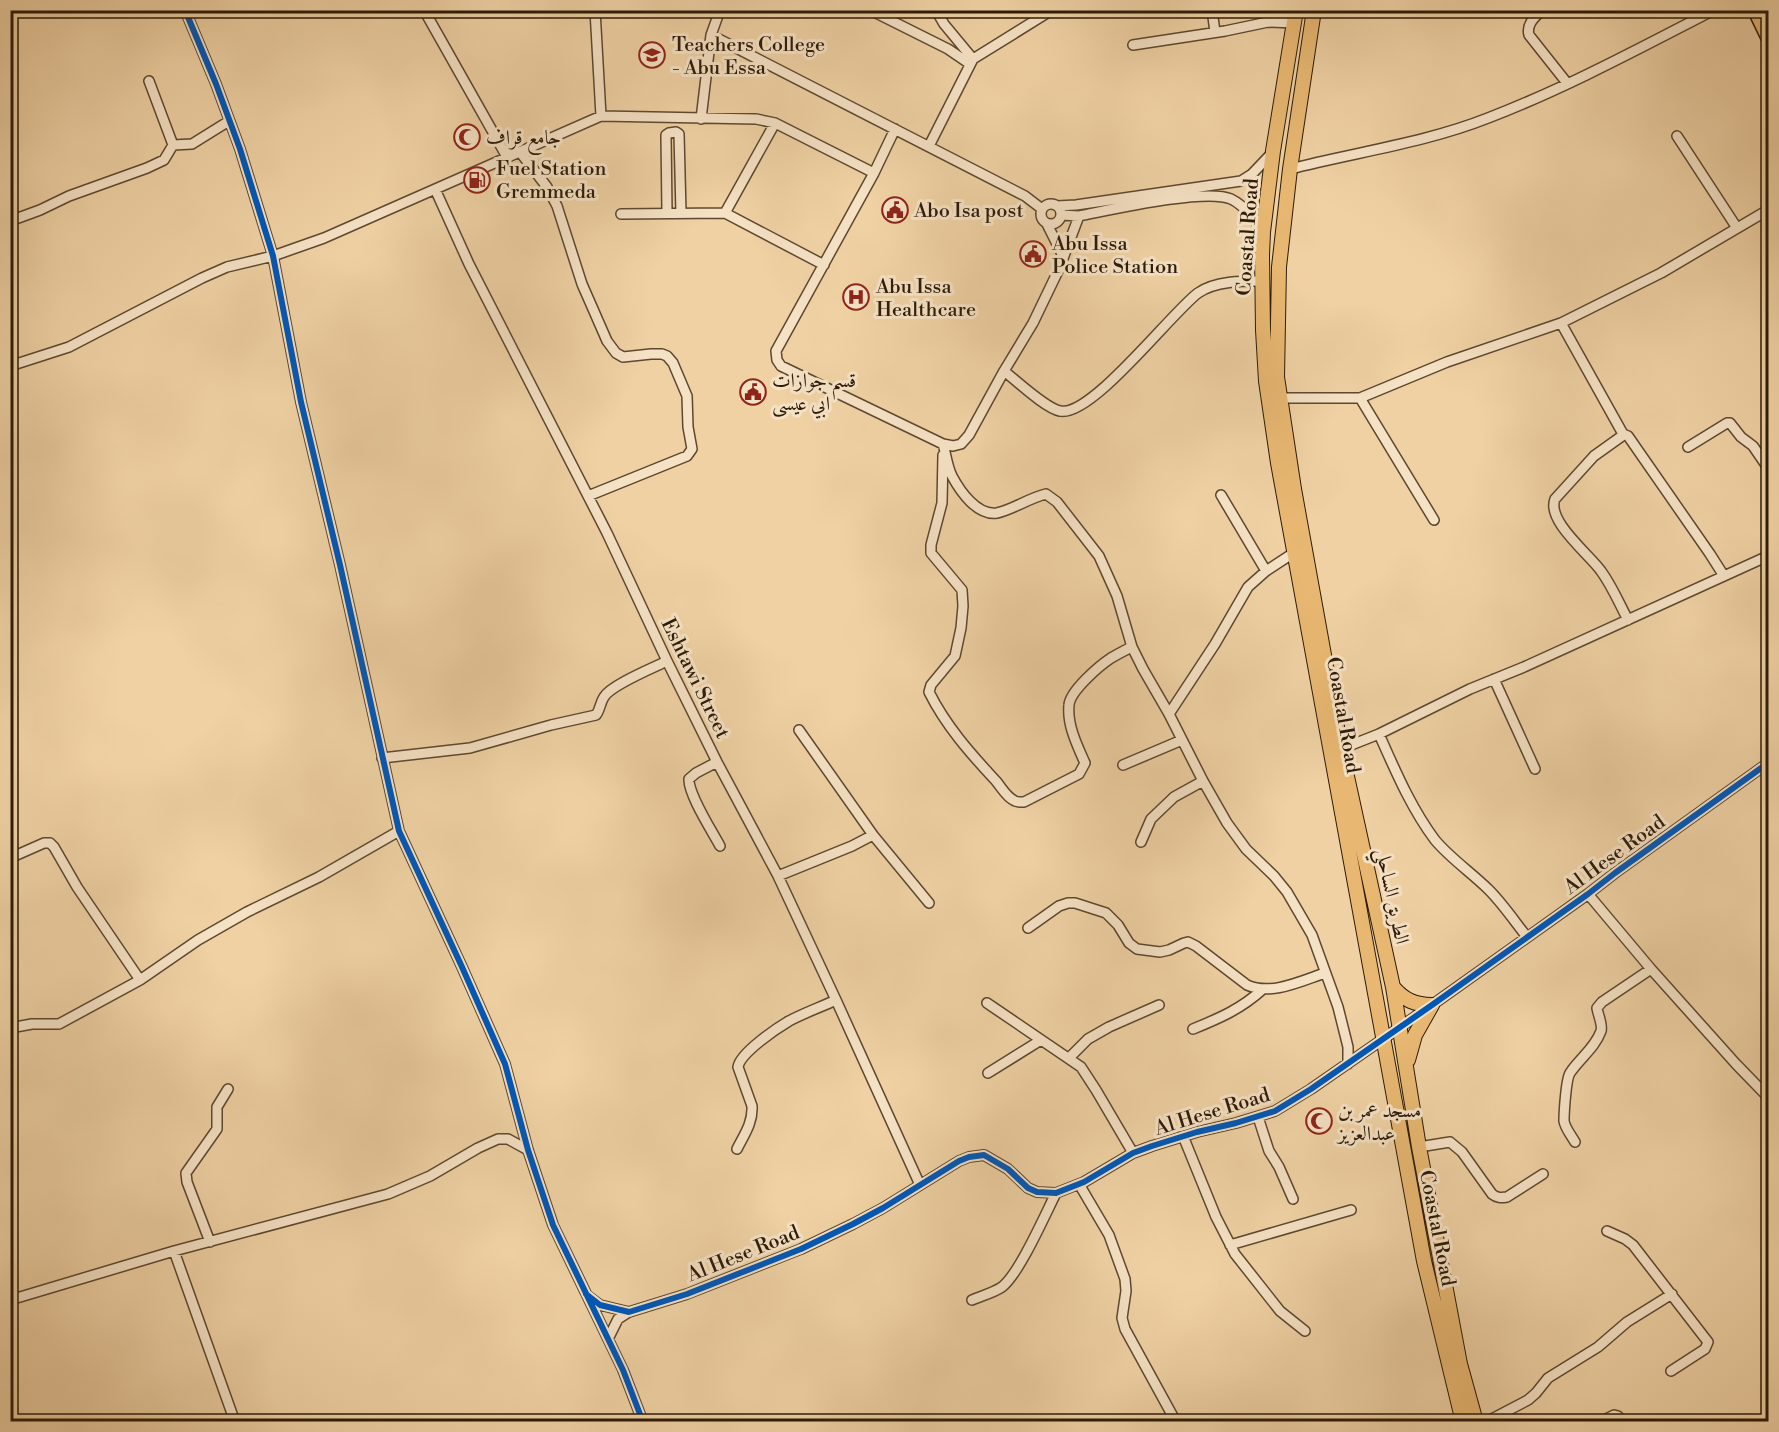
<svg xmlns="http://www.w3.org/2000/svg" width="1779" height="1432" font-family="'Libre Bodoni',Amiri,serif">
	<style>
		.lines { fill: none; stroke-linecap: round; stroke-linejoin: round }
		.minor-casing { stroke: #5d482f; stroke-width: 12 }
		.major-casing { stroke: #2c1b08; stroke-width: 15 }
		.highway-casing { stroke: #2c1b08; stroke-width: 16 }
		.minor { stroke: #f5e1c4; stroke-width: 9 }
		.major { stroke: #e8b872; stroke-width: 12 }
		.highway { stroke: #e8b872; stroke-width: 14 }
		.cycleway-casing { stroke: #f5e1c4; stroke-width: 10 }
		.cycleway { stroke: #0057b8; stroke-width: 6 }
		.labels { text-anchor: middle; stroke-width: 6; stroke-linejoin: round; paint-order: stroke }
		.poi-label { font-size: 20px; fill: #2c1b08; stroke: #f5e1c4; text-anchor: start }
		.street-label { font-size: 20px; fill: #2c1b08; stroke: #f5e1c4 }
	</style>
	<rect width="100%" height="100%" fill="#efd1a4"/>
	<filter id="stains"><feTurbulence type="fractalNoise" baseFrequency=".00333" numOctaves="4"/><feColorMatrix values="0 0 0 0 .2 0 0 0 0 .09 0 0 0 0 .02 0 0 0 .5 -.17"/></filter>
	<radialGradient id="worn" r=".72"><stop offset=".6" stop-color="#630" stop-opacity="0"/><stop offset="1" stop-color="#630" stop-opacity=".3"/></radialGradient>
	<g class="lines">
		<g class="minor-casing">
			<path id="minor" d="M185 10 216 84 240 149 273 256 301 402 340 565 399 831 462 967 505 1064 528 1150 553 1225 623 1370 643 1422
				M424 10 507 157
				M595 10 601 116
				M870 10 948 49 970 64
				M936 10 944 24 973 59
				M1212 10 1215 32
				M1542 10C1535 17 1526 24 1529 35L1567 83
				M711 35 720 10
				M1133 45 1225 31 1268 22 1294 23
				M149 81 173 145
				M701 119 711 35 1025 196 1042 209
				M1677 136 1737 228
				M929 146 973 59 1052 10
				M520 152 547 187 557 206 582 284 607 341 616 353 623 357 651 354H662L667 356 673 363 687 396 688 427 692 449 687 456 588 496
				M1290 169C1356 152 1425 143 1488 118 1566 88 1640 48 1714 10
				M874 173 776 351 777 360 781 366 943 444 953 446 961 444 969 435 1004 371 1033 323 1059 269 1079 216
				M435 189 469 264 607 533 667 661 717 762 778 876 836 1000 920 1185
				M1041 214a10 10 0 1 1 20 0a10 10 0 1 1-20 0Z
				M1057 206 1076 205 1241 181 1252 174 1272 153
				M667 213 666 135 669 133 676 132 679 134 681 213
				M725 213 775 123
				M621 214 725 213 824 265
				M1061 215 1079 216C1110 210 1205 188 1231 199 1245 206 1254 219 1263 232
				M10 221 40 210 69 196 147 168 164 160 173 145 192 144 229 121
				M1047 224 1063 256
				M1561 323 1623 434 1628 436 1710 554 1724 576
				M10 366 69 347 202 278 227 267 273 256 324 238 601 116 756 119 775 123 874 173 895 129
				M1004 371C1017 381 1045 408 1060 411 1091 418 1172 312 1198 293 1215 281 1242 281 1261 281
				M1280 398H1360L1447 362 1561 323 1661 273 1768 210
				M1360 398 1434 520
				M1623 434 1622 436 1594 456 1555 499C1546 521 1590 555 1601 571 1612 586 1619 603 1628 620
				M943 444C946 454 947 466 952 476 960 491 977 516 997 513 1012 510 1029 498 1046 494L1057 502 1099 556 1117 596 1132 647 1143 669 1169 714 1203 781 1227 823 1246 849 1274 876 1287 892 1312 935 1338 1007 1348 1047V1064
				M1688 447 1727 423H1730L1741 437 1753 446 1768 468
				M943 455 942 503 931 545V553L962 590 963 606 961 628 955 656 931 685 929 692C946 726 970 753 996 781 1002 788 1006 797 1015 801 1017 802 1022 802 1024 802L1079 774 1085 763C1077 745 1067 725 1069 705 1070 691 1099 666 1111 658 1118 654 1125 650 1132 647
				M1221 495 1266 571
				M1494 679 1535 769
				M1169 714 1215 644 1248 587 1266 571 1295 552
				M1379 734C1395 770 1411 808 1435 840 1451 859 1472 873 1489 890 1503 904 1515 922 1527 937
				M1341 749 1379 734 1470 689 1524 667 1768 556
				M382 758 470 748 551 725 596 715C600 710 600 703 604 697 611 685 653 668 667 661
				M717 762 696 773 689 779C688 794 712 831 720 846
				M1123 765 1182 740
				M873 835 929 903
				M1141 842 1151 819 1174 797 1203 781
				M10 858 44 843H50L54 847 77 887 140 980 198 940 247 912 319 877 399 831
				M778 876 852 846 873 835 799 730
				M1588 894 1651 969 1736 1064 1768 1097
				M1028 928 1059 906 1068 903H1075L1106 913 1118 925 1129 943 1137 949 1160 952 1169 950 1184 943 1188 942 1196 946 1247 985C1271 996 1301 981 1325 973
				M987 1003 1081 1067 1096 1090 1133 1153
				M10 1028 32 1024H59L140 980
				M1193 1029C1220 1018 1241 1009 1263 989
				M1069 1058 1088 1039 1109 1027 1159 1005
				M988 1073 1041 1040
				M1258 1117 1269 1151 1279 1167 1293 1199
				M1183 1136 1216 1217 1235 1254 1280 1311 1305 1331
				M1575 1142C1571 1135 1565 1128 1564 1121 1564 1113 1566 1079 1570 1073 1579 1059 1595 1048 1601 1031 1603 1025 1598 1015 1597 1008L1602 1002 1651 969
				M1419 1147 1450 1142 1462 1152 1492 1194C1497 1198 1501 1198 1507 1197L1543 1174
				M737 1149C744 1135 753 1123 752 1106L738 1067C740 1053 777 1028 789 1021 804 1013 821 1007 836 1000
				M1079 1184 1109 1235 1125 1279 1126 1291 1122 1318 1125 1329 1176 1422
				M1607 1231 1625 1239 1633 1245 1708 1342 1705 1349 1671 1371
				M210 1242 187 1182 186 1173 217 1129V1107L228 1089
				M1230 1245 1351 1210
				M174 1251 235 1422
				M588 1296 600 1305 629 1312 687 1294 801 1249 853 1224 883 1208 959 1161 969 1157 984 1155 1008 1169 1028 1188 1037 1192 1056 1193 1084 1182 1133 1153 1152 1146 1197 1132 1236 1123 1275 1111 1311 1089 1432 1005 1588 894 1615 873 1768 763
				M10 1300 174 1251 388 1194 430 1176 478 1148 498 1139H508L528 1150
				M972 1300C981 1296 993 1293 1002 1287 1019 1274 1045 1215 1056 1193
				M608 1339 618 1319 629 1312
				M1486 1422 1528 1400 1536 1393 1548 1378 1598 1347 1627 1322 1672 1294
				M1600 1422 1614 1415 1618 1416 1622 1422"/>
		</g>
		<g class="major-casing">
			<path id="major" d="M1754 10 1768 39"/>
		</g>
		<g class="highway-casing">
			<path id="highway" d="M1296 10 1273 151 1263 232 1262 255 1263 330 1266 381 1278 463 1424 1261 1463 1422
				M1314 10 1290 169 1279 267 1277 377 1294 489 1341 749 1393 987 1419 1147 1460 1364 1476 1422
				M1393 987C1404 1000 1415 1005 1432 1005
				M1408 1060 1415 1035 1432 1005"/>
		</g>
		<use href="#minor" class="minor"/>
		<use href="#major" class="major"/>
		<use href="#highway" class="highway"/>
		<g class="cycleway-casing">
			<path id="cycleway" d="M185 10 216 84 240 149 273 256 301 402 340 565 399 831 462 967 505 1064 528 1150 553 1225 623 1370 643 1422
				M586 1294 600 1305 629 1312 687 1294 801 1249 853 1224 883 1208 959 1161 969 1157 984 1155 1008 1169 1028 1188 1037 1192 1056 1193 1084 1182 1133 1153 1152 1146 1197 1132 1236 1123 1275 1111 1311 1089 1432 1005 1588 894 1615 873 1768 763"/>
		</g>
		<use href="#cycleway" class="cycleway"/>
	</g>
	<defs>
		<g id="university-ring" transform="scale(1.35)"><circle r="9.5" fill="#f5e1c4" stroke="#8f2418" stroke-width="1.5"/><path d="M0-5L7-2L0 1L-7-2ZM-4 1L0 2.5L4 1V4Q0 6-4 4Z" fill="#8f2418"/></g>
		<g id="mosque-ring" transform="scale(1.35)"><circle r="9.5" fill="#f5e1c4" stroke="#8f2418" stroke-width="1.5"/><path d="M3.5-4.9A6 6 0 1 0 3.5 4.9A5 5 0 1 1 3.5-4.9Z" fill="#8f2418"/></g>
		<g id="fuel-ring" transform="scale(1.35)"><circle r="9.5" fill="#f5e1c4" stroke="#8f2418" stroke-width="1.5"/><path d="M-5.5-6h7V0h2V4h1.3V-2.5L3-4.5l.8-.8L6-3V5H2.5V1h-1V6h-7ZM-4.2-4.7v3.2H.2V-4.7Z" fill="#8f2418"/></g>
		<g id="civic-ring" transform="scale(1.35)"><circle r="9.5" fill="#f5e1c4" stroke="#8f2418" stroke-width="1.5"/><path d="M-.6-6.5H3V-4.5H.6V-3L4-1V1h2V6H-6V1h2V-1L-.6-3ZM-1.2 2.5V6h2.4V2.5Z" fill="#8f2418"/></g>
		<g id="hospital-ring" transform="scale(1.35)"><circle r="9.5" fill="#f5e1c4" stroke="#8f2418" stroke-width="1.5"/><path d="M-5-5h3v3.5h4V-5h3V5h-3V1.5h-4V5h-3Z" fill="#8f2418"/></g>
	</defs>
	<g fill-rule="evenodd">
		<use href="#university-ring" x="652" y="55"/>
		<use href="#mosque-ring" x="467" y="137"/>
		<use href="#fuel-ring" x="477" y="180"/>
		<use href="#civic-ring" x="895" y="210"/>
		<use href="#civic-ring" x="1033" y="254"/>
		<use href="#hospital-ring" x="856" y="297"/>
		<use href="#civic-ring" x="753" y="392"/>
		<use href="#mosque-ring" x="1319" y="1121"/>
	</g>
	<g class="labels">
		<g class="poi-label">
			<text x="672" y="51">Teachers College<tspan x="672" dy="23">- Abu Essa</tspan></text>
			<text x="486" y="144">جامع قراف</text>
			<text x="496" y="175">Fuel Station<tspan x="496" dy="23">Gremmeda</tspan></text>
			<text x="914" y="217">Abo Isa post</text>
			<text x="1052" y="250">Abu Issa<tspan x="1052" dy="23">Police Station</tspan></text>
			<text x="876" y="293">Abu Issa<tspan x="876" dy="23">Healthcare</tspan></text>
			<text x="772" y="387">قسم جوازات<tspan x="772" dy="23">ابي عيسى</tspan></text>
			<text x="1338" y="1117">مسجد عمر بن<tspan x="1338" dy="23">عبدالعزيز</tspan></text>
		</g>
		<g class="street-label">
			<text transform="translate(1247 237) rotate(-86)" y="7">Coastal Road</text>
			<text transform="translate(696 678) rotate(64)" y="7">Eshtawi Street</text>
			<text transform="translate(1344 715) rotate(80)" y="7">Coastal Road</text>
			<text transform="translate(1614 854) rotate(-36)" y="7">Al Hese Road</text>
			<text transform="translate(1393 896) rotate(78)" y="7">الطريق الساحلي</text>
			<text transform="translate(1212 1111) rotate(-17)" y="7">Al Hese Road</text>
			<text transform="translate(1438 1228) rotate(79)" y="7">Coastal Road</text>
			<text transform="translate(743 1253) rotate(-22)" y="7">Al Hese Road</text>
		</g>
	</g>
	<rect width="1779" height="1432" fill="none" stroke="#efd1a4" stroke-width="36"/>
	<rect x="12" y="12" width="1755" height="1408" fill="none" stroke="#2c1b08" stroke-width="3"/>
	<rect x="18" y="18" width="1743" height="1396" fill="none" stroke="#2c1b08" stroke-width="1.5"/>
	<rect width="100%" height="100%" filter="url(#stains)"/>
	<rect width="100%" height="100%" fill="url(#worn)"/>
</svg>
